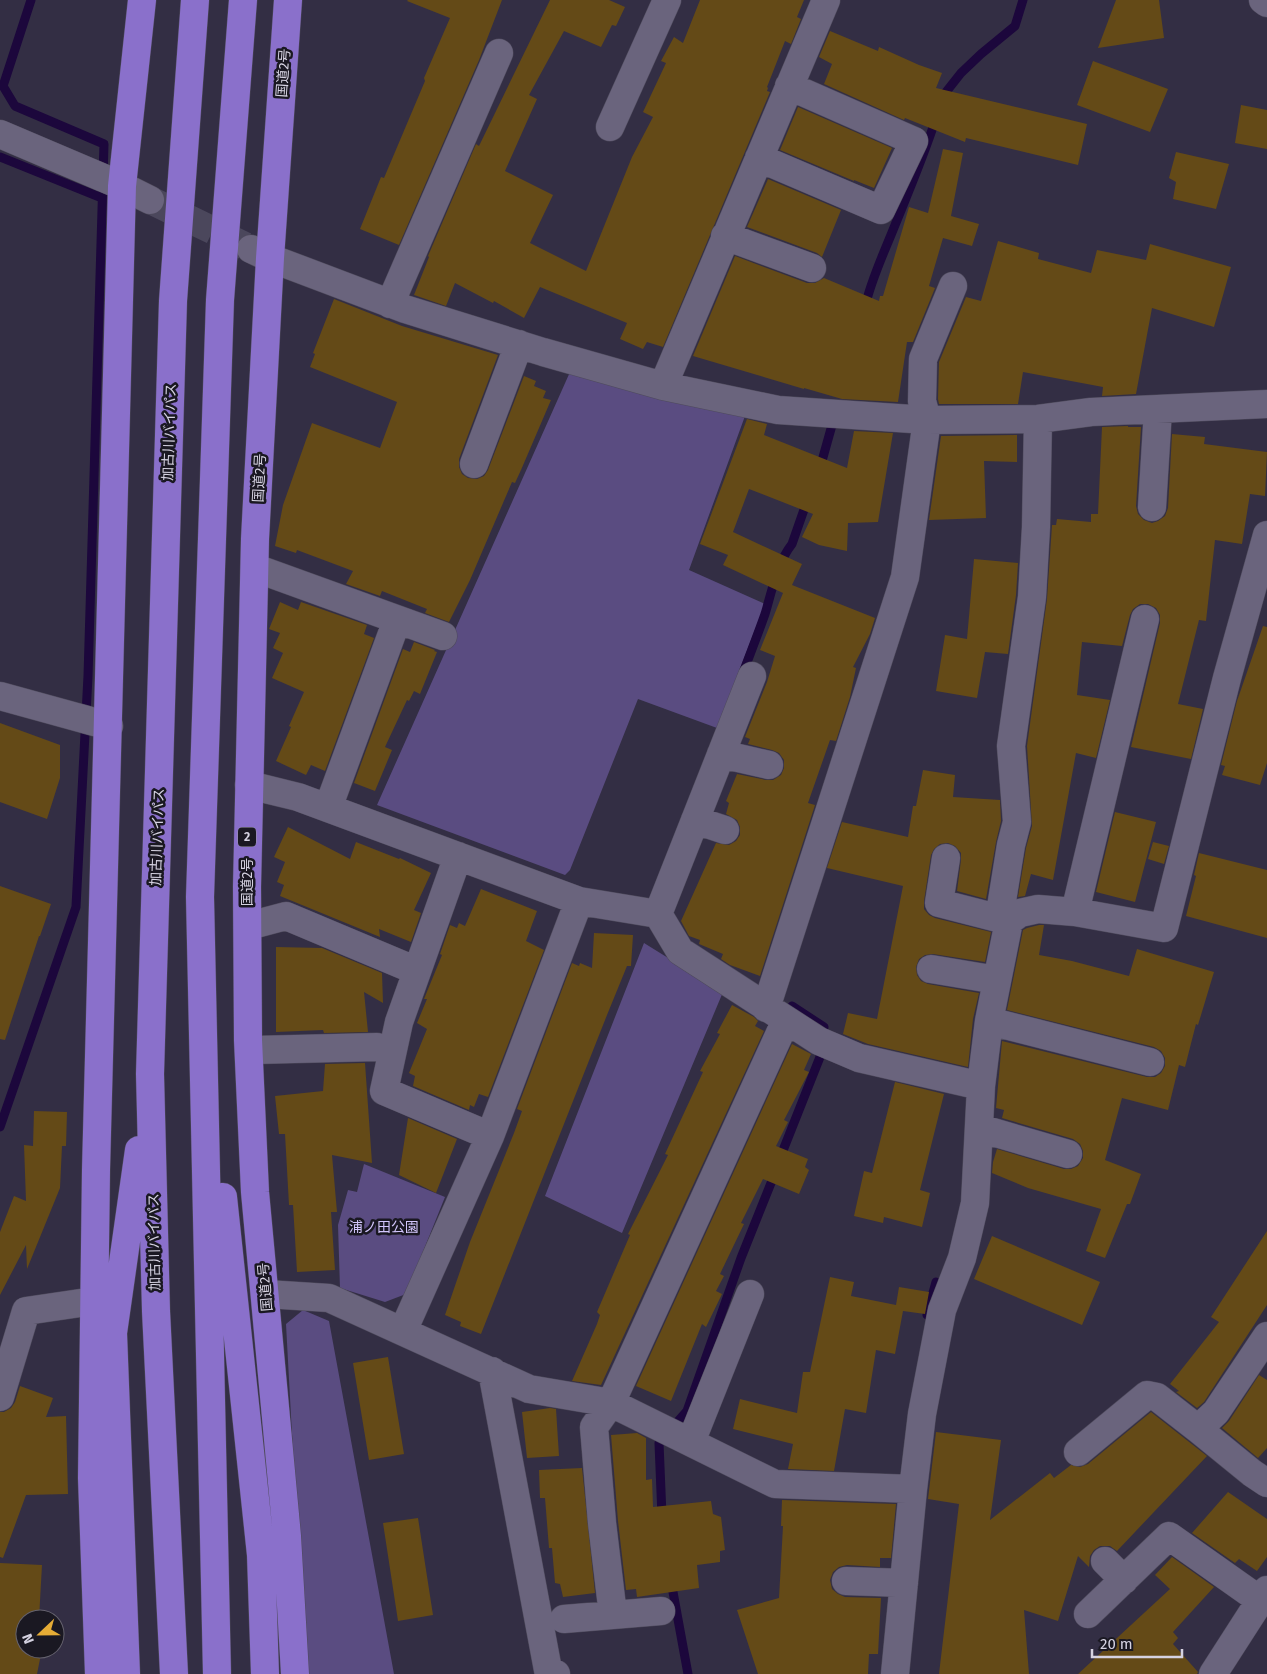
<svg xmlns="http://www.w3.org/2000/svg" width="1267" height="1674" font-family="'Fira Sans','Noto Sans JP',sans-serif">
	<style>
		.green { fill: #5a4c81 }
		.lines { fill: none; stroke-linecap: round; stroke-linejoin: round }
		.stream { stroke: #1c073c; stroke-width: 9 }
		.building { fill: #644a17 }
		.minor-tunnel { stroke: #4b475c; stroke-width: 28; stroke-dasharray: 28 14; stroke-linecap: butt }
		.minor-casing { stroke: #4f4b5d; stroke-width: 29 }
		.highway-casing { stroke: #4f4b5d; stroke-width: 29 }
		.minor { stroke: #6a647d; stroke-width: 28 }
		.highway { stroke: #8a70cb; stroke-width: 28 }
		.labels { text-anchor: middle; stroke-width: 5; stroke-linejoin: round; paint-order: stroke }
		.shield { fill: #1a1822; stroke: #9d9aa8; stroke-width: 1 }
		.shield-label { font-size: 12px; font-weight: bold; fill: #d5d2e1 }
		.street-label { font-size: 14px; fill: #d5d2e1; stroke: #1a1822 }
		.park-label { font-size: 14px; fill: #d3c6fc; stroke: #1a1822 }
	</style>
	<rect width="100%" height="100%" fill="#332e44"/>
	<path class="green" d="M570 372 594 378 630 391 745 416 689 570 765 604 717 728 638 699 570 870 565 875 377 805Z
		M644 943 723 992 622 1233 545 1196Z
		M364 1164 445 1197 406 1294 385 1302 340 1288 338 1225 348 1190 357 1192Z
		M303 1310 329 1321 394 1674H305L286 1324Z"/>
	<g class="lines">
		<path class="stream" d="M942 101 946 92 961 73 981 54 1015 26 1023 0
			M0 157 102 198
			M865 307C871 280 883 255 893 230 908 193 924 156 936 118
			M820 468 834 418
			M743 673C750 654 758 634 765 614 772 591 777 563 792 544L807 501
			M0 1127 76 907 88 676 104 144 15 106 3 86 31 0
			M780 1158 820 1057 824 1027 792 1006
			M927 1315 936 1282
			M662 1516 659 1443 687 1411 741 1258 775 1173
			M671 1581 688 1674"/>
	</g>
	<path class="building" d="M408 0H502L479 60 399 245 360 229 381 177 384 178 425 81 424 78 450 18 407 1Z
		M550 0H609L625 7 616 26 612 25 601 47 564 31 529 95 537 99 505 171 553 195 530 243 586 271 632 157 653 117 643 112 666 63 661 61 674 37 683 43 700 0H804L797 17 801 19 791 44 785 41 767 87 768 88 767 91 770 92 663 347 647 342 643 349 620 339 627 323 540 287 524 318 494 301 493 303 455 283 446 306 414 295 429 257 428 256 476 144 479 146Z
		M1116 0H1159L1164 38 1098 48Z
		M830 31 878 51 879 47 919 65 942 73 936 88 1087 124 1078 165 966 138 965 142 905 118 904 120 824 84 832 64 819 57Z
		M1093 61 1168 89 1150 132 1077 105Z
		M1241 105 1267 110V149L1235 143Z
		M798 107 892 148 874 188 854 180V181L780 150Z
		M943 149 963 153 951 216 979 224 972 246 943 238 929 286 935 288 913 342H907L898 402 842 399 804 388V389L693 356 735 256 807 283H815L824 278 879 301 880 296H883L909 207 928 213Z
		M1176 152 1229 164 1216 209 1173 199 1176 182 1169 178Z
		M768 179 841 210 822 257 817 253 747 227Z
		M998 241 1039 253 1038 259 1091 273 1097 250 1146 260 1150 244 1231 267 1214 327 1152 308 1136 394 1102 396 1103 387 1023 372 1018 404H939L938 399 939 362 966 297 981 301Z
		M334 299 402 326 498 355 459 459V467L462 474 468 478 477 479 484 476 488 470 524 376 536 381 534 386 546 391 543 398 551 400 521 470 515 483 512 482 470 580 449 622 425 613 427 609 382 591 380 596 346 584 353 571 297 550 296 553 275 546 283 505 312 423 380 448 397 402 310 367 315 354 313 353Z
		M747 419 767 424 764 435 847 468 854 431 893 433 878 522 848 523 847 551 819 545 802 537 813 514 749 489 733 532 802 564 792 585 875 618 870 634 853 667 856 668 850 697 836 741 830 740 808 803 815 805 760 976 730 965 721 959 723 954 699 944 700 940 689 936 681 921 716 843 729 845 736 841 740 835V827L737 820 726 814 729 803 726 801 737 774 766 780H773L781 775 784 768V760L779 753 772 750 748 744 750 739 745 737 767 682 775 656 760 650 783 593 723 565 728 555 700 544Z
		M1128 426V427H1141L1136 506 1138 514 1144 520 1152 523 1158 521 1165 516 1168 508 1172 434 1205 437 1204 444 1267 452 1265 496 1250 494 1242 544 1215 540 1206 621 1199 620 1178 704 1203 709 1191 759 1131 747 1160 623V615L1156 608 1148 604H1140L1133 609 1130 615 1122 646 1082 642 1077 695 1110 700 1096 758 1076 753 1053 880 1031 874 1025 896 1018 897 1026 848 1032 826 1027 746 1047 599 1052 525H1056L1057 519 1091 522V514H1098L1102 427Z
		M1017 435V462L984 461 986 518 929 520 941 436Z
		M974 559 1018 563 1016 595 1008 654 985 652 977 698 936 691 945 635 967 639Z
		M280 602 298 610 301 602 367 625 364 634 374 638 325 771 311 765 306 775 276 761 291 727 289 726 304 692 272 678 283 653 273 648 280 633 269 629Z
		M1263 626 1267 627V763L1260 785 1222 775 1225 766 1221 765 1237 701Z
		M414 642 435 650 434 651 437 652 420 694 414 691 409 701 407 700 385 747 392 750 375 791 354 783 403 649 410 652Z
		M0 723 60 745V778L47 819 0 802Z
		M923 770 955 775 953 797 1000 800 1001 821 996 842 986 899 957 891 961 860V853L955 846 948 843 940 844 934 849 931 855 924 901V909L929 915 935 918 991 932 985 962 933 954 925 955 919 959 916 967 917 975 921 981 928 984 979 993 973 1019 968 1067 868 1044 843 1034 848 1013 877 1019 903 886 827 868 842 822 908 837 913 806H916Z
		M1115 812 1156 822 1135 902 1096 892Z
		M288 827 350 859 356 842 399 859 400 858 431 873 414 910 421 913 411 942 379 929 380 937 280 896 284 885 277 882 285 862 274 857Z
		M1153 842 1169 846 1164 864 1148 859Z
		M1199 853 1267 870V938L1186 916 1196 876 1194 875Z
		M0 886 51 904 40 936H39L5 1040 0 1039Z
		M481 889 537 911 526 941 544 950 488 1097 479 1094 474 1107 470 1105 469 1110 413 1086 415 1076 409 1073 427 1029 417 1023 427 999H424L442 955 440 954 450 925 457 928 459 923 465 926Z
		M1039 925H1044L1039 955 1072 961 1129 976 1137 949 1214 972 1198 1025 1196 1024 1185 1067 1179 1065 1168 1110 1122 1098 1105 1160 1141 1174 1130 1204H1127L1105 1258 1086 1251 1101 1209 1028 1188 992 1173 993 1162 997 1149 1064 1169H1071L1078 1166 1083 1158V1151L1080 1144 1073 1139 1002 1118 1004 1110 996 1108 1002 1041 1147 1077H1155L1161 1073 1165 1066V1058L1161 1051 1154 1047 1007 1010 1023 930 1027 928Z
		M594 933 633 935 631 966H627L607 1015 481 1334 460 1326 461 1322 445 1315 470 1242 514 1133 522 1111 517 1109 572 963 579 966 580 963 592 968Z
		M276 947 322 948 382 973 383 1003 364 992 368 1032 324 1033 323 1030 276 1032Z
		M732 1005 754 1017 758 1021 755 1026 764 1031 601 1385 572 1381 597 1324 600 1315 597 1312 630 1235 628 1234 668 1155 665 1154 703 1072 700 1071 720 1034 717 1033Z
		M792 1044 811 1054 804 1070 809 1072 784 1120 788 1122 776 1146 808 1159 805 1167 809 1170 799 1194 763 1179 741 1223 744 1224 720 1274 724 1276 716 1291 722 1294 706 1327 702 1324 671 1401 636 1386Z
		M365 1063 372 1163 332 1155 337 1212H331L335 1270 297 1272 293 1205H289L285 1134H279L275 1096 323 1091 325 1064Z
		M895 1082 944 1094 920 1190 930 1193 922 1227 884 1217 883 1223 854 1216 864 1171 872 1173Z
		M34 1111 67 1112 66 1146H62L60 1188 27 1269 26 1245 0 1295V1232L14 1196 26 1201 24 1145 33 1146Z
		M408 1118 457 1139 436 1193 399 1175Z
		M1267 1231V1305L1204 1402 1197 1408 1176 1392 1179 1391 1170 1384 1219 1322 1211 1317Z
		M992 1236 1100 1282 1082 1325 974 1279Z
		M830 1277 854 1282 851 1296 896 1305 899 1287 929 1292 925 1314 903 1311 895 1354 876 1350 866 1413 845 1409 834 1471 788 1469 793 1444 733 1429 740 1399 797 1413 803 1372H810Z
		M388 1357 404 1454 369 1460 353 1363Z
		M1259 1375 1267 1380V1448L1258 1458 1222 1428 1229 1421Z
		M20 1386 53 1398 46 1417 66 1416 68 1494 26 1495 3 1558 0 1557V1412H4L11 1408 15 1402Z
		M550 1408 556 1409 559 1456 527 1458 522 1412Z
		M1151 1412 1207 1456 1117 1551 1110 1546H1100L1094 1550 1090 1556 1089 1567 1078 1556 1058 1621 1024 1610 1029 1674H939L959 1504 928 1499 936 1432 1001 1440 990 1520 1050 1473 1054 1478 1071 1465 1080 1467 1088 1464Z
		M637 1433 646 1438V1480L652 1479 653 1507 711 1501 713 1514 721 1517 725 1550 720 1551V1562L697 1565 699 1588 637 1597 636 1589 626 1590 618 1521 611 1435Z
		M582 1468 595 1593 563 1597 560 1584 555 1583 552 1548H549L545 1498H540L539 1470Z
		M1228 1492 1267 1519V1557L1257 1571 1239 1559 1235 1563 1192 1533Z
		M782 1500 896 1504 891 1558H880V1567L847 1565 839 1567 833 1572 830 1580 832 1589 838 1594 845 1597 881 1598 878 1654H869L868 1674H758L737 1610 779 1598 783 1526H781Z
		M418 1518 433 1615 398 1621 383 1523Z
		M1172 1557 1214 1587 1173 1632 1178 1638 1173 1644 1198 1672 1197 1674H1078L1170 1589 1155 1575Z
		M0 1563 42 1565 39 1619H25V1649H42L37 1674H0Z"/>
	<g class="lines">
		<path class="minor-tunnel" d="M150 200 245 246"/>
		<g class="minor-casing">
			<path id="minor" d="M1263 0 1267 3
				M610 127 667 0
				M0 134 120 185 150 200
				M759 158 881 210 914 141 789 86
				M725 236 812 268
				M251 249 270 258 405 309 543 352 663 386 778 410 927 420 1038 419 1091 412 1267 404
				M390 304 499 53
				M663 386 826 0
				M474 464 519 344
				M1152 507 1158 410
				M255 568 443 636
				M0 696 109 726
				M721 754 769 765
				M249 785 298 797 579 901 658 914 680 951 819 1041 859 1058 981 1086
				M328 808 397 620
				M695 820 725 830
				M458 856 399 1022 384 1091 490 1136
				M946 858 939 903 1009 921 1001 907 1011 845 1017 822 1011 746 1032 597 1036 527 1038 419
				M1075 912 1145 619
				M658 914 752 676
				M248 926 286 916 417 971
				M931 969 997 980
				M766 1008 905 577 927 420 922 401 923 359 953 286
				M989 1021 1150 1062
				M249 1050 377 1047
				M979 1128 1068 1154
				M266 1294 329 1298 529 1389 611 1403 775 1484 913 1489
				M403 1331 490 1136 579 901
				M1267 1336 1216 1412 1198 1429 1252 1473 1267 1483
				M492 1371 548 1670 556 1674
				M0 1397 26 1311 94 1301
				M691 1442 750 1294
				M1078 1452 1147 1395 1157 1397 1198 1429
				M1105 1561 1124 1580
				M846 1581 904 1583
				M1088 1614 1169 1536 1261 1601
				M613 1615 602 1523 594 1427 611 1403 786 1020
				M564 1619 661 1611
				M895 1674 913 1489 922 1414 942 1310 962 1258 975 1203 981 1086 989 1021 1009 921 1020 913 1038 909 1075 912 1164 928 1227 678 1267 535
				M1213 1674 1267 1590"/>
		</g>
		<g class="highway-casing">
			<path id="highway" d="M288 0 270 258 255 539 247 887 248 1040 255 1192 287 1536 295 1674
				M223 1197 261 1555 265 1674
				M99 1674 92 1478 96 1170 122 186 142 0
				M126 1674 113 1333 139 1150
				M174 1674 156 1311 150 1074 173 301 195 0
				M217 1674 200 897 220 300 243 0"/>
		</g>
		<use href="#minor" class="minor"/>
		<use href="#highway" class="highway"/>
	</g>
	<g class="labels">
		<rect class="shield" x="238" y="827.5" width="18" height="19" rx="4"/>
		<g class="shield-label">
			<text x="247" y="841">2</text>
		</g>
		<g class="street-label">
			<text transform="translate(283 73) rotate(-86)" y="5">国道2号</text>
			<text transform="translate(169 432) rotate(-88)" y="5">加古川バイパス</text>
			<text transform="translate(259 478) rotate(-87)" y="5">国道2号</text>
			<text transform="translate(157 837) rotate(-88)" y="5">加古川バイパス</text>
			<text transform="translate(247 882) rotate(-90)" y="5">国道2号</text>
			<text transform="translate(154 1242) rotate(-91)" y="5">加古川バイパス</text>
			<text transform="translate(265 1287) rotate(-95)" y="5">国道2号</text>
		</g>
		<g class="park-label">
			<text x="384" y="1232">浦ノ田公園</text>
		</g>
	</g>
	<g transform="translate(40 1634) rotate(248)"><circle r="24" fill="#1a1822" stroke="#65626e"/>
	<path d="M0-4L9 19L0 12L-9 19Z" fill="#e6ac36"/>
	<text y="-8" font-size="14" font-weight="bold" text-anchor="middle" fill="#d5d2e1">N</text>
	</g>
	<path d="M1092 1649v8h90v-8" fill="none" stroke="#d5d2e1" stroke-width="2.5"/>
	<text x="1100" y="1649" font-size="15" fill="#d5d2e1" stroke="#1a1822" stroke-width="4" paint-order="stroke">20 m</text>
</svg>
